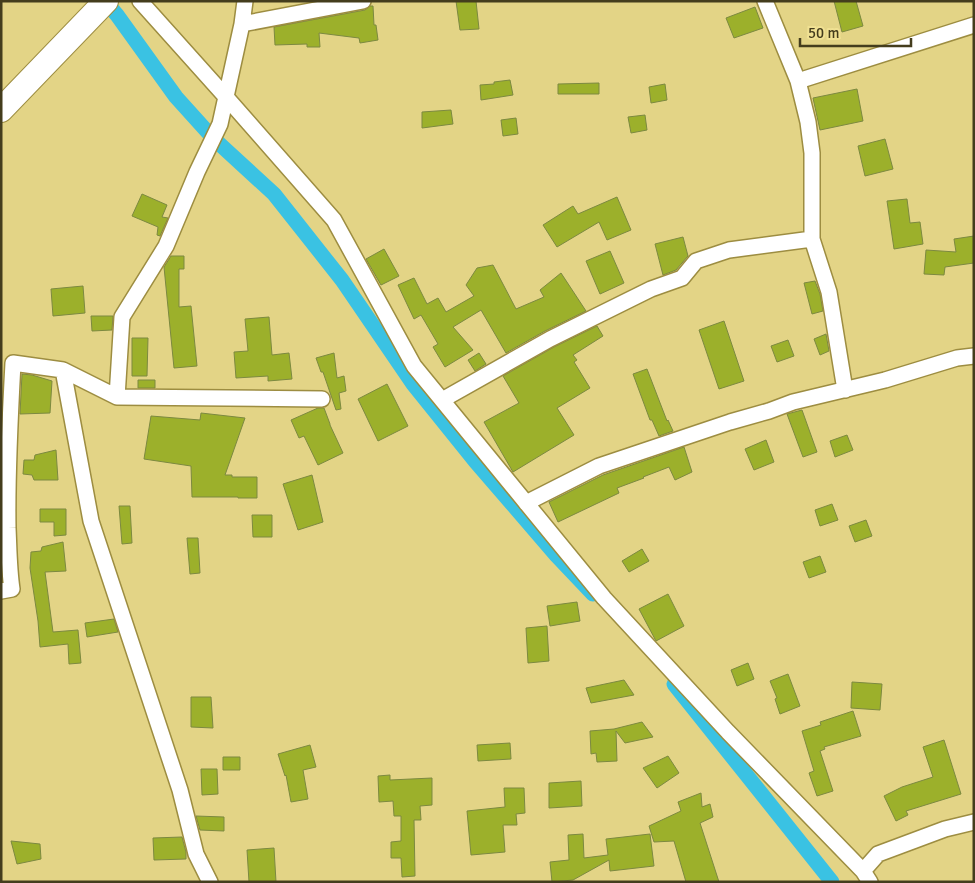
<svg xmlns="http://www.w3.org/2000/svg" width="975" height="883" font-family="Signika,sans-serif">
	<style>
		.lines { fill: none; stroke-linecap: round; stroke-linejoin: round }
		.canal { stroke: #3ac2e3; stroke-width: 15 }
		.building { fill: #9cb02b; stroke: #7c8940 }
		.street-casing { stroke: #9d8d41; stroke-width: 18 }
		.primary-casing { stroke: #9d8d41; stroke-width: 26 }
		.street { stroke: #fff; stroke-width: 15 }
		.primary { stroke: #fff; stroke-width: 24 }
	</style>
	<rect width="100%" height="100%" fill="#e3d486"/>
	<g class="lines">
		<path class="canal" d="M105 1 117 15 176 97 213 138 274 194 342 280 413 384 475 461 556 555 593 594
			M674 684 832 882"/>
	</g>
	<path class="building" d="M456 1H476L479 29 460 30Z
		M834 1H856L863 26 842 32Z
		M370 6H373L374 25H376L378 40 360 43 359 38 319 33 320 47H307V44L275 45 274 27 365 10Z
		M755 7 763 28 734 38 726 18Z
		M510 80 513 95 481 100 480 85 494 84V82Z
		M599 83V94H558V84Z
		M665 84 667 100 651 103 649 87Z
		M857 89 863 121 820 130 813 98Z
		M451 110 453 124 422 128V112Z
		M645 115 647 130 631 133 628 117Z
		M516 118 518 134 503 136 501 120Z
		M885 139 893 169 865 176 858 146Z
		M142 194 167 205 162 217 168 218 160 236 157 235 158 227 132 216Z
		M617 197 631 230 607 240 599 222 557 247 543 225 573 206 578 214Z
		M907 199 910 223 920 222 923 244 894 249 887 201Z
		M974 236V263L945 267 944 275 924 274 926 250 956 252 954 239Z
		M683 237 688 256 676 270 663 275 655 244Z
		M384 249 399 276 381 285 366 259Z
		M610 251 624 283 600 294 586 261Z
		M171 256H184V269H179V307L191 306 197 366 174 368 164 267Z
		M493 265 516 309 544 297 540 290 561 273 586 311 545 331 506 353 481 310 453 327 473 350 445 367 433 347 438 344 421 315 414 319 398 285 414 278 427 304 438 298 446 312 474 296 466 285 477 268Z
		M815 281 820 294 823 311 812 314 804 283Z
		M83 286 85 313 53 316 51 289Z
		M91 316H113L112 330 92 331Z
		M269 317 272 355 289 353 292 379 268 381V376L236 378 234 352 248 351 245 319Z
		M724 321 744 381 719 389 699 330Z
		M597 326 603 336 573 355 577 360 574 362 590 388 557 408 574 435 513 472 484 422 519 403 503 376 554 347Z
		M826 334 829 351 820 355 814 339Z
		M132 338H148L147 376H132Z
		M788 340 794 356 777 362 771 346Z
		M334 353 337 378 344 376 346 391 339 393 341 409 336 410 323 372H321L316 358Z
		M479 353 486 364 475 371 468 360Z
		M647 369 667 421 668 420 673 431 659 436 652 420H650L633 374Z
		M22 374 32 375 52 381 50 413 20 414Z
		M138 380H155V388H138Z
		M387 384 408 426 378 441 358 399Z
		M318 408H324L330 424V425L343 453 318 465 304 436 299 438 291 420Z
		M802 410 817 452 803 457 787 414Z
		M201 413 245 418 225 475H232V477H257V498H238V497H192L191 466 144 459 151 416 200 420Z
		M847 435 853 450 835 457 830 441Z
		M766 440 774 462 754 470 745 449Z
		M684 447 692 472 675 480 669 467 643 477 644 478 617 488 619 493 558 522 549 502 603 475Z
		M56 450 58 480H34L32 475 23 474 24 460H34L35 455Z
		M312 475 323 522 298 530 283 484Z
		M832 504 838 520 820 526 815 510Z
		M119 506H130L132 543 122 544Z
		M40 509H66V535L54 536V522H40Z
		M252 515H272V537H253Z
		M866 520 872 536 855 542 849 526Z
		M187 538H198L200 573 190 574Z
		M63 542 66 571 45 572 53 632 78 630 81 663 69 664 68 644 40 647 38 621 30 568 31 552 41 551 42 547Z
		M642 549 649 561 629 572 622 561Z
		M820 556 826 572 809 578 803 562Z
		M668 594 684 626 656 641 639 609Z
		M577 602 580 621 550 626 547 606Z
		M114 619 118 632 87 637 85 623Z
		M547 626 549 661 528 663 526 628Z
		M748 663 754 679 737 686 731 670Z
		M788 674 800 706 780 714 775 699 777 698 770 681Z
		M624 680 634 695 591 703 586 688Z
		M852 682 882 684 880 710 851 708Z
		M191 697H211L213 728 191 727Z
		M853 711 861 736 824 747 825 749 820 751 833 791 817 796 809 773 814 771 802 731 821 725 820 722Z
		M642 722 653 737 625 743 616 731 617 761 597 762 596 753 591 754 590 731 614 729Z
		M944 740 961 794 906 811 908 815 896 821 884 796 902 787 933 777 923 747Z
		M510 743 511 759 478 761 477 745Z
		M310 745 316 767 303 770 308 799 291 802 286 775 285 776 278 754Z
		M668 756 679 773 657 788 643 768Z
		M223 757H240V770H223Z
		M201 769H217L218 794 202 795Z
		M390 775V780L432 778V805L420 806 421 820H414L415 876 402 877 401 858H391V842L401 841V816H394L393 801 379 802 378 776Z
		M581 781 582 806 549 808V783Z
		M504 788H524L525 813 516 814 517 825H503L505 852 471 855 467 811 505 807Z
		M701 793 702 807 710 804 713 817 700 823 719 882H686L674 841 654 842 649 826 681 811 678 802Z
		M196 816 224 817V831L200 830Z
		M583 834 584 858 608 855 606 839 650 834 654 866 610 871 609 860 573 880 552 882 550 862 569 860 568 835Z
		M182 837 186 852V859L154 860 153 838Z
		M11 841 40 844 41 859 17 864Z
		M274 848 276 882H249L247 850Z"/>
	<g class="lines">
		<g class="street-casing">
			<path id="street" d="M140 1 226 97 334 220 414 366 604 598 728 732 863 871 870 882
				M765 1 798 81 974 25
				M242 24 363 1
				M798 81 808 122 812 153V239L829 292 845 390
				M117 397 122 317 166 246 197 172 220 124 242 24 245 1
				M442 400 550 339 651 289 682 278 696 261 729 250 812 239
				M526 503 599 466 730 422 769 411 793 402 885 380 957 358 974 356
				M1 591 12 589C9 569 9 549 8 528 7 473 10 418 13 363L63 370
				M863 871 878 854 945 829 974 822
				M210 882 196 854 180 790 91 521 63 370 117 397 322 399"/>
		</g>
		<g class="primary-casing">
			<path id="primary" d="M1 110 106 1"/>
		</g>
		<use href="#street" class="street"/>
		<use href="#primary" class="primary"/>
	</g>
	<rect width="975" height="883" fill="none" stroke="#443d1d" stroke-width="5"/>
	<path d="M800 38v8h111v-8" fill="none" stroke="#443d1d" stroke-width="2.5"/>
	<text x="808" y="38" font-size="15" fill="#443d1d" stroke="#f0e193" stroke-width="4" paint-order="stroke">50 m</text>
</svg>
